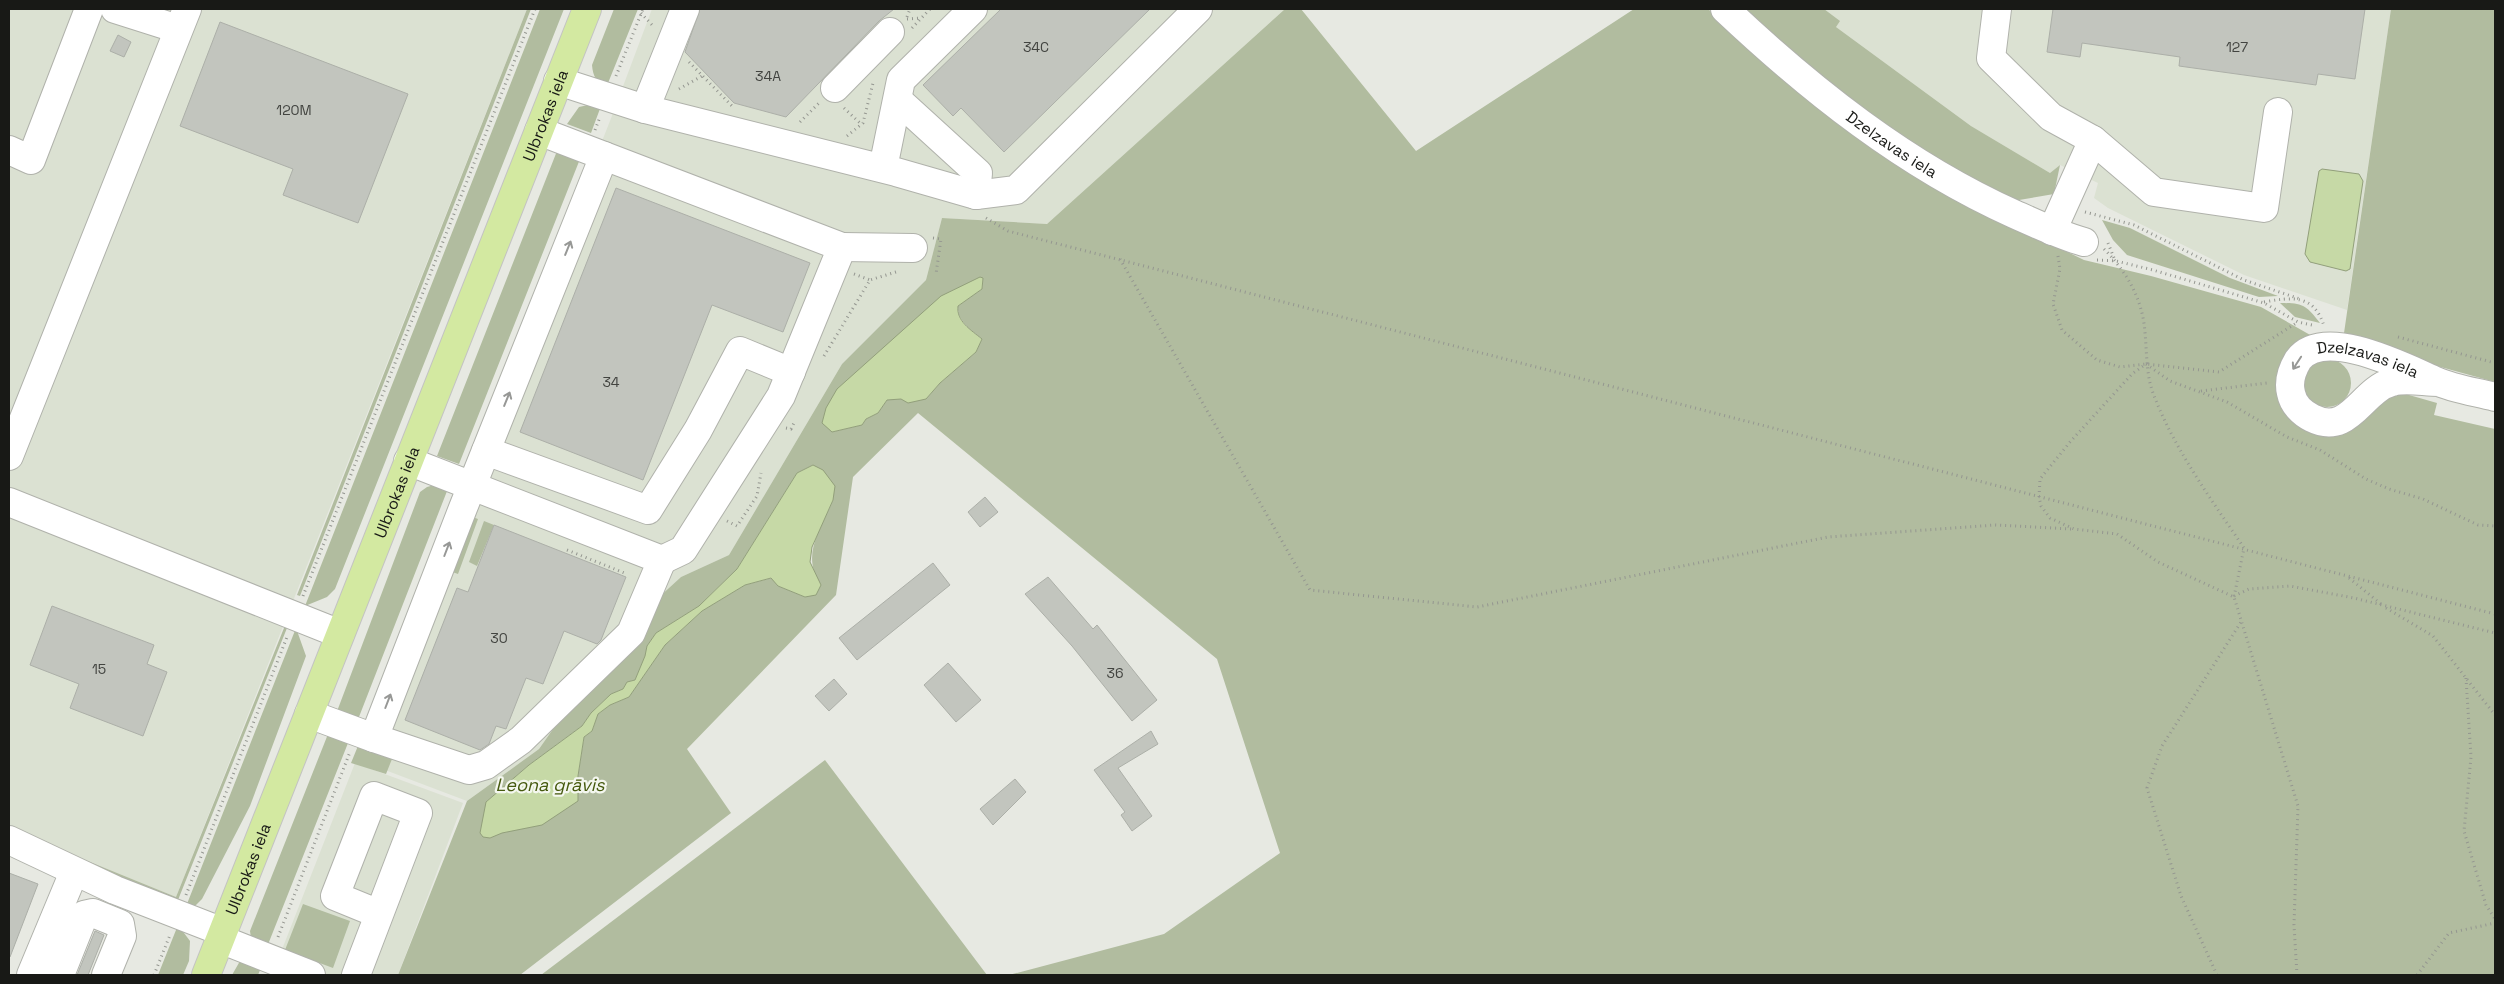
<svg xmlns="http://www.w3.org/2000/svg" width="2504" height="984" font-family="'Space Grotesk',sans-serif">
	<style>
		.built { fill: #dbe1d2 }
		.green { fill: #b1bc9f; fill-rule: evenodd }
		.water { fill: #c6d9a6; stroke: #929f7b }
		.building { fill: #c2c5be; stroke: #acafa8 }
		.lines { fill: none; stroke-linecap: round; stroke-linejoin: round }
		.minor-casing { stroke: #b0b2ab; stroke-width: 30 }
		.major-casing { stroke: #c3c3c2; stroke-width: 30 }
		.path { stroke: #949690; stroke-width: 3; stroke-dasharray: 1 4; stroke-linecap: butt }
		.minor { stroke: #fff; stroke-width: 28 }
		.major { stroke: #d3e9a1; stroke-width: 28 }
		.oneway { stroke: #979896 }
		.labels { text-anchor: middle; stroke-width: 4.5; stroke-linejoin: round; paint-order: stroke }
		.number-label { font-size: 14px; fill: #424440 }
		.street-label { font-size: 16px; fill: #181916; stroke: #f4f7ef }
		.water-label { font-size: 18px; font-style: italic; fill: #465a0f; stroke: #f4f7ef }
	</style>
	<rect width="100%" height="100%" fill="#e7e9e2"/>
	<path class="built" d="M9 9H527L176 897 9 829Z
		M652 9H1285L1047 224 942 218 926 280 842 364 729 555 681 577 622 631 539 749 467 801 356 759 610 121Z
		M1824 9H2391L2347 310 2244 275 2108 208 2094 198 2098 183 2060 165 2050 173 1971 126 1836 27Z
		M355 763 463 803 398 975H272Z"/>
	<path class="green" d="M527 9H531L300 596 297 595Z
		M540 9H564L335 589 327 597 305 606Z
		M614 9H638L606 88C596 82 593 76 592 65Z
		M1285 9H1301L1416 151 1634 9H1708L1802 93 2010 224 2084 260 2151 276 2261 307 2312 336 2293 415 2372 403 2396 394 2409 395 2437 403 2434 415 2495 429V975H1009L1164 934 1280 853 1217 659 918 413 853 477 836 595 687 749 731 813 520 975H398L467 801 539 749 622 631 681 577 729 555 842 364 926 280 942 218 1047 224ZM983 278 982 289 958 306C957 321 971 330 982 339L976 352 940 383 926 399 894 398 887 400 878 413 866 419 862 425 832 432ZM813 465 833 500C821 529 800 555 821 585L812 594 805 597 778 586 772 578 745 585 702 611 665 645 629 697 610 705 598 714 592 731 584 737 578 776 579 790 490 838 486 802 529 765 582 726 591 713 611 694 623 689 627 682 635 680 646 656 647 646 656 633 699 606 737 569 797 473Z
		M1746 9H1824L1840 21 1836 27 1971 126 2050 173 2060 165 2054 194 2013 201 1992 192 1912 144 1817 75Z
		M2391 9H2495V382L2343 340Z
		M588 105 601 106 591 133 567 124 579 107Z
		M557 151 580 159 459 464 437 456Z
		M2102 220 2130 228 2230 278 2278 296 2259 297 2127 255 2113 240Z
		M2280 303C2303 303 2306 305 2320 323L2295 317Z
		M2303 383a24 24 0 1 1 48 0a24 24 0 1 1-48 0Z
		M438 484 449 486 357 722 336 714 420 492 427 487Z
		M467 515 478 519 458 574 444 569Z
		M484 521 494 525 477 566 469 562Z
		M284 628H287L176 905 41 842 176 897Z
		M296 628 306 656 250 806 202 899 194 907 185 909Z
		M330 729 350 738 267 947 251 938 250 931Z
		M360 741 394 754 386 774 351 763Z
		M825 760 987 975H541Z
		M303 904 350 921 333 968 285 950Z
		M178 925 190 941 189 961 183 975H158Z
		M240 961 262 965 258 975H232Z"/>
	<path class="water" d="M2322 169 2359 174 2363 181 2350 269 2346 271 2310 262 2305 254 2319 171Z
		M980 277 983 278 982 289 958 306C956 321 971 330 982 339L976 352 940 383 926 399 908 403 901 399 887 400 878 413 866 419 862 425 832 432 822 423 826 408 837 389 941 296Z
		M813 465 823 470 835 486 833 500 812 547 810 562 821 585 816 595 805 597 778 586 771 578 745 585 702 611 665 645 629 697 610 705 598 714 592 731 584 737 578 776V801L542 825 502 833 490 838 483 837 480 833 486 802 529 765 582 726 591 713 611 694 623 689 627 682 635 680 645 656 647 646 656 633 699 606 737 569 797 473Z"/>
	<path class="building" d="M700 9H894L879 21 786 117 734 103 685 52Z
		M1001 9H1150L1004 152 961 108 953 116 923 85Z
		M2053 9H2365L2355 79 2318 74 2316 85 2179 66 2180 57 2082 43 2080 57 2047 52Z
		M220 22 408 94 358 223 283 195 293 169 180 126Z
		M118 35 131 42 124 57 110 51Z
		M616 188 810 263 783 332 712 305 643 480 520 432Z
		M985 497 998 512 980 527 968 512Z
		M494 525 626 577 601 640 597 644 564 631 543 684 526 678 506 729 496 726 489 744 480 750 405 720 457 588 468 592Z
		M933 563 950 585 857 660 839 638Z
		M1048 577 1093 629 1097 625 1157 700 1132 721 1072 646 1025 594Z
		M52 606 154 645 147 664 167 672 143 736 70 708 79 684 30 665Z
		M948 663 981 700 956 722 924 685Z
		M834 679 847 694 829 711 815 696Z
		M1151 731 1158 744 1118 768 1152 816 1132 831 1121 815 1125 812 1094 770Z
		M1015 779 1026 792 993 825 980 809Z
		M9 873 38 884 10 957H9Z
		M95 931 104 935 88 975H77Z"/>
	<g class="lines">
		<g class="minor-casing">
			<g id="minor">
				<path d="M115 9 178 29"/>
				<path id="s1" d="M1725 9C1811 90 1905 165 2014 214 2037 224 2059 235 2084 242"/>
				<path d="M1997 9 1991 58 2051 117 2093 140 2052 231"/>
				<path d="M558 81 645 109 896 172 976 195 1016 190 1198 9"/>
				<path d="M835 88 890 32"/>
				<path d="M898 100 978 173 976 195"/>
				<path d="M645 109 685 9"/>
				<path d="M539 131 842 247 781 396 683 550 662 560"/>
				<path d="M2093 140 2154 192 2264 208 2278 112"/>
				<path d="M9 150 31 160 89 9"/>
				<path d="M883 168 901 80 973 9"/>
				<path d="M842 247 913 248"/>
				<path id="s2" d="M2438 382C2424 382 2405 378 2392 382 2361 390 2350 437 2312 418 2302 413 2293 404 2291 393 2288 381 2292 370 2298 360 2324 325 2406 368 2436 381 2454 389 2476 392 2495 397"/>
				<path d="M486 451 648 510 698 430 740 351 791 372"/>
				<path d="M9 456 187 9"/>
				<path d="M9 502 340 634"/>
				<path d="M309 714 374 738 463 508 604 156"/>
				<path d="M374 738 469 770 486 765 521 740 631 633 662 560 408 461"/>
				<path d="M9 840 115 890 223 932"/>
				<path d="M220 939 311 975"/>
				<path d="M31 975 74 872"/>
				<path d="M60 975 84 915 93 913 120 924 122 936 106 975"/>
				<path d="M356 975 418 813 374 796 335 896 379 914"/>
			</g>
		</g>
		<g class="major-casing">
			<g id="major">
				<path id="s3" d="M206 975 587 9"/>
			</g>
		</g>
		<path class="path" d="M641 13 653 26
			M907 17 910 9
			M907 19 921 18
			M912 28 930 9
			M689 62 732 106
			M616 76 643 9
			M679 89 702 76
			M844 108 861 124
			M800 122 819 103
			M595 130 600 117
			M847 136 863 123 873 83
			M2085 212 2134 225 2244 280 2300 299
			M986 218 1008 231 2495 614
			M933 238 941 239 936 274
			M2108 243 2114 258
			M2104 249C2127 272 2143 300 2145 333 2147 353 2146 374 2153 393 2174 449 2211 499 2244 548L2234 597
			M2058 256 2060 269 2053 304 2062 330 2097 360 2120 367 2146 364 2219 372 2298 322
			M1120 259 1310 590 1477 607 1828 537 1995 525 2072 529
			M2097 260 2116 261 2153 270 2264 303 2298 322 2312 325
			M854 274 870 280
			M2264 302C2292 297 2314 294 2324 326
			M2398 337 2495 363
			M824 356 870 280 896 272
			M2201 391 2267 383
			M786 428 791 429 795 421
			M727 521 737 526 757 496 761 473
			M567 550 627 574
			M2349 578 2381 604
			M303 596 535 9
			M2234 596 2249 589 2290 586 2354 598 2495 633
			M2386 608 2433 636 2495 715
			M2466 678 2471 757 2464 831 2486 905 2495 919
			M186 895 287 637
			M278 937 350 752
			M154 975 170 935
			M2217 975 2181 896 2147 788 2162 746 2241 622
			M2297 975 2294 925 2298 806 2234 597 2158 562 2117 534 2074 529 2050 518 2041 506 2039 497 2040 479 2070 442 2132 374 2146 364 2170 381 2227 402 2287 437 2320 450 2366 479 2389 489 2423 499 2478 525 2495 526
			M2417 975 2449 933 2495 923"/>
		<use href="#minor" class="minor"/>
		<use href="#major" class="major"/>
	</g>
	<defs><path id="oneway-shaft" d="M-6 0H5M1.5-3L5.5 0L1.5 3" fill="none" stroke-width="1.6" stroke-linecap="round" stroke-linejoin="round" transform="scale(1.25)"/></defs>
	<g class="oneway">
		<use href="#oneway-shaft" transform="translate(568 248) rotate(-68)"/>
		<use href="#oneway-shaft" transform="translate(2297 363) rotate(123)"/>
		<use href="#oneway-shaft" transform="translate(507 399) rotate(-68)"/>
		<use href="#oneway-shaft" transform="translate(447 549) rotate(-69)"/>
		<use href="#oneway-shaft" transform="translate(388 701) rotate(-69)"/>
	</g>
	<g class="labels">
		<g class="number-label">
			<text x="1036" y="52">34C</text>
			<text x="2237" y="52">127</text>
			<text x="768" y="81">34A</text>
			<text x="294" y="115">120M</text>
			<text x="611" y="387">34</text>
			<text x="499" y="643">30</text>
			<text x="99" y="674">15</text>
			<text x="1115" y="678">36</text>
		</g>
		<g class="street-label">
			<text dy="6" stroke="none"><textPath href="#s3" startOffset="924">Ulbrokas iela</textPath></text>
			<text dy="6" stroke="none"><textPath href="#s1" startOffset="215">Dzelzavas iela</textPath></text>
			<text dy="6" stroke="none"><textPath href="#s2" startOffset="284">Dzelzavas iela</textPath></text>
			<text dy="6" stroke="none"><textPath href="#s3" startOffset="519">Ulbrokas iela</textPath></text>
			<text dy="6" stroke="none"><textPath href="#s3" startOffset="114">Ulbrokas iela</textPath></text>
		</g>
		<g class="water-label">
			<text x="550" y="791">Leona grāvis</text>
		</g>
	</g>
	<rect width="2504" height="984" fill="none" stroke="#181916" stroke-width="20"/>
</svg>
